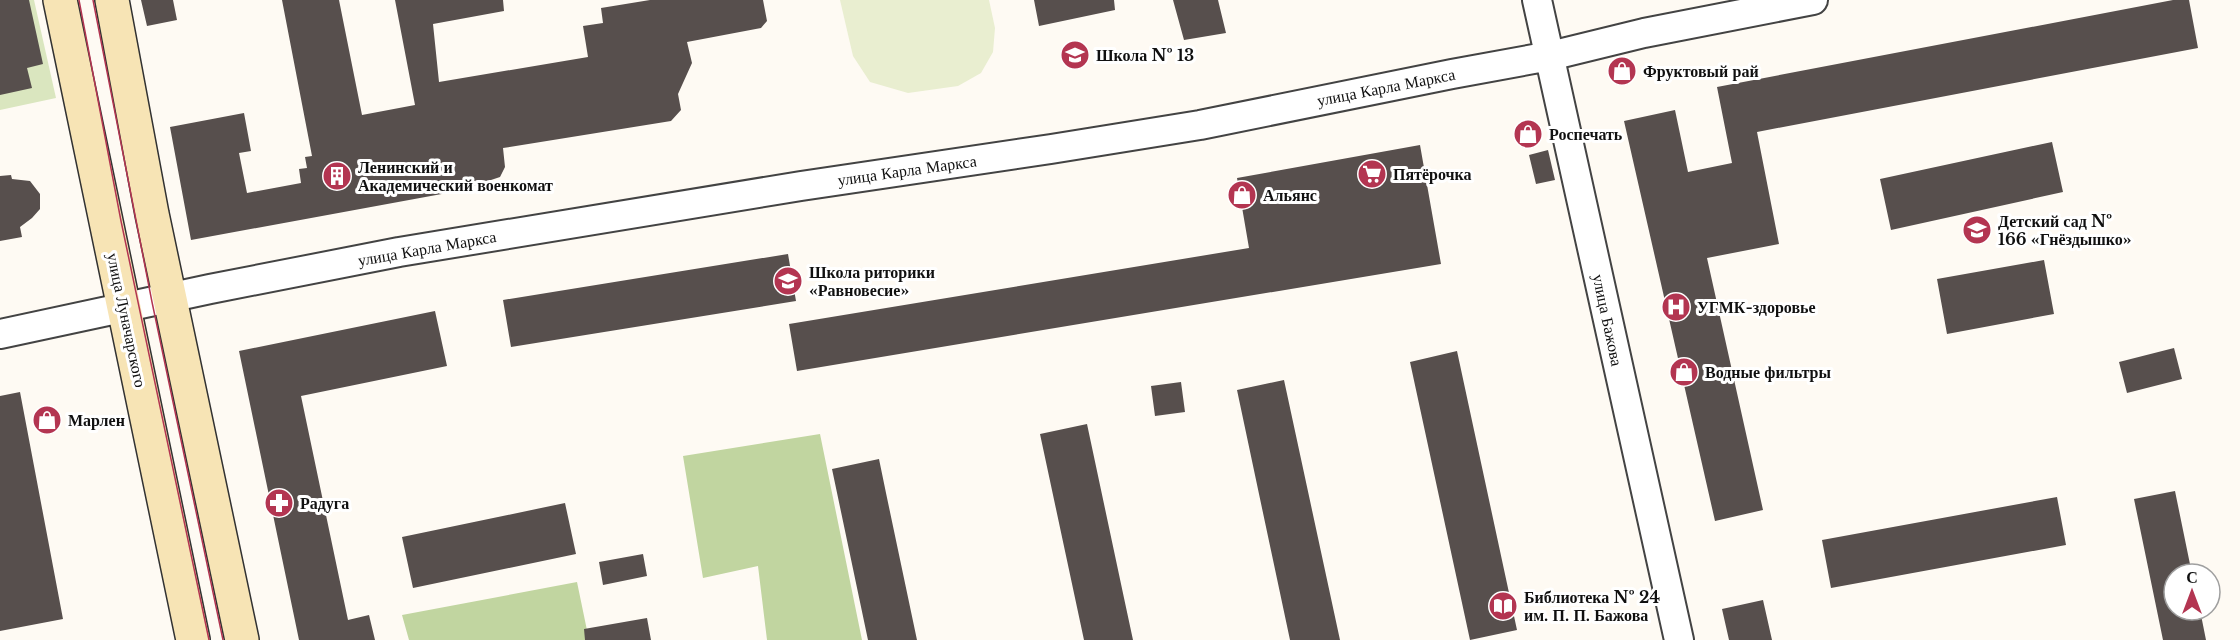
<svg xmlns="http://www.w3.org/2000/svg" width="2240" height="640" font-family="'Libre Baskerville',serif">
	<style>
		.green { fill: #dae6bf }
		.forest { fill: #c1d5a0 }
		.pitch { fill: #e9eed0 }
		.building { fill: #574f4d }
		.lines { fill: none; stroke-linecap: round; stroke-linejoin: round }
		.street-casing { stroke: #434343; stroke-width: 32 }
		.secondary-casing { stroke: #323232; stroke-width: 36 }
		.street { stroke: #fff; stroke-width: 28 }
		.secondary { stroke: #f7e4b5; stroke-width: 33 }
		.tram { stroke: #b33551; stroke-width: 1.5 }
		.labels { text-anchor: middle; stroke-width: 6; stroke-linejoin: round; paint-order: stroke }
		.poi-label { font-size: 16px; font-weight: bold; fill: #101010; stroke: #fff; text-anchor: start }
		.street-label { font-size: 16px; fill: #101010; stroke: #fff }
	</style>
	<rect width="100%" height="100%" fill="#fefaf3"/>
	<path class="green" d="M0 0H34L56 98 0 110Z"/>
	<path class="forest" d="M820 434 862 640H767L758 566 703 578 683 456Z
		M577 582 589 640H409L402 615Z"/>
	<path class="pitch" d="M840 0H989L995 28 993 52 981 73 958 86 908 93 870 82 853 56Z"/>
	<path class="building" d="M0 0H29L43 64 27 68 32 88 0 95Z
		M141 0H173L177 20 147 26Z
		M282 0H339L362 115 415 105 395 0H503L504 11 433 24 439 82 588 57 583 26 603 23 601 8 650 0H763L767 21 761 28 687 42 692 63 678 94 681 110 671 121 503 148 505 167 500 177 458 191 191 240 170 127 244 113 251 151 239 153 247 193 301 183 299 169 307 168 305 157 312 156Z
		M1034 0H1114L1115 10 1039 26Z
		M1173 0H1218L1226 33 1184 40Z
		M2173 0H2189L2198 48 1757 132 1779 244 1707 258 1763 510 1715 521 1624 121 1675 110 1688 172 1732 163 1717 87Z
		M2052 142 2063 192 1891 230 1880 179Z
		M1420 145 1441 264 797 371 789 324 1249 248 1237 178Z
		M1548 150 1555 180 1536 184 1529 155Z
		M11 175 12 179 30 181 40 194V209L32 218 20 227 22 237 0 241V176Z
		M788 254 796 301 511 347 503 300Z
		M2044 260 2054 314 1947 334 1937 279Z
		M435 311 447 366 301 396 348 620 369 615 375 640H299L239 351Z
		M2174 348 2182 379 2127 393 2119 362Z
		M1457 351 1517 630 1470 640 1410 362Z
		M1284 380 1340 640H1290L1259 494 1237 390Z
		M1181 382 1185 412 1155 416 1151 386Z
		M20 392 63 619 0 631V396Z
		M1087 424 1124 598 1133 640H1084L1040 434Z
		M879 459 886 493 917 640H868L832 469Z
		M2175 491 2192 574H2174V610H2200L2206 640H2163L2134 499Z
		M2057 497 2066 545 1831 588 1822 540Z
		M565 503 576 554 413 588 402 537Z
		M643 554 647 576 603 585 599 562Z
		M1763 600 1772 640H1729L1722 609Z
		M647 618 651 640H585L584 629Z"/>
	<g class="lines">
		<g class="street-casing">
			<path id="street" d="M1537 0 1679 640
				M0 334 210 289 399 252 801 186 1051 149 1200 125 1452 74 1550 56 1644 33 1813 0"/>
		</g>
		<g class="secondary-casing">
			<path id="secondary" d="M60 0 193 640
				M112 0 152 214 242 640"/>
		</g>
		<use href="#street" class="street"/>
		<use href="#secondary" class="secondary"/>
		<path class="tram" d="M79 0 121 221 209 640
			M93 0 152 302 223 640"/>
	</g>
	<defs>
		<g id="school-disc" transform="scale(1.5)"><circle r="9.5" fill="#b33551" stroke="#fff"/><path d="M0-5L7-2L0 1L-7-2ZM-4 1L0 2.5L4 1V4Q0 6-4 4Z" fill="#fff"/></g>
		<g id="shop-disc" transform="scale(1.5)"><circle r="9.5" fill="#b33551" stroke="#fff"/><path d="M-5-2.5h2.3a2.7 3.5 0 0 1 5.4 0H5L5.5 6h-11ZM-1.5-2.5h3a1.5 2.3 0 0 0-3 0Z" fill="#fff"/></g>
		<g id="supermarket-disc" transform="scale(1.5)"><circle r="9.5" fill="#b33551" stroke="#fff"/><path d="M-6-5.5h2.5l.6 2H6L4.5 2H-2.5L-4.4-4H-6ZM-1.5 3.2a1.3 1.3 0 1 0 .1 0ZM3 3.2a1.3 1.3 0 1 0 .1 0Z" fill="#fff"/></g>
		<g id="building-disc" transform="scale(1.5)"><circle r="9.5" fill="#b33551" stroke="#fff"/><path d="M-4-6H4V6H1V3H-1V6H-4ZM-2.5-4.3h1.7v1.8h-1.7ZM.8-4.3h1.7v1.8H.8ZM-2.5-1h1.7V.8h-1.7ZM.8-1h1.7V.8H.8Z" fill="#fff"/></g>
		<g id="hospital-disc" transform="scale(1.5)"><circle r="9.5" fill="#b33551" stroke="#fff"/><path d="M-5-5h3v3.5h4V-5h3V5h-3V1.5h-4V5h-3Z" fill="#fff"/></g>
		<g id="pharmacy-disc" transform="scale(1.5)"><circle r="9.5" fill="#b33551" stroke="#fff"/><path d="M-2-6h4v4h4v4h-4v4h-4v-4h-4v-4h4Z" fill="#fff"/></g>
		<g id="library-disc" transform="scale(1.5)"><circle r="9.5" fill="#b33551" stroke="#fff"/><path d="M-6-4Q-3-5.5-.7-3.5V5Q-3 3-6 4ZM6-4Q3-5.5 .7-3.5V5Q3 3 6 4Z" fill="#fff"/></g>
	</defs>
	<g fill-rule="evenodd">
		<use href="#school-disc" x="1075" y="55"/>
		<use href="#shop-disc" x="1622" y="71"/>
		<use href="#shop-disc" x="1528" y="134"/>
		<use href="#supermarket-disc" x="1372" y="174"/>
		<use href="#building-disc" x="337" y="176"/>
		<use href="#shop-disc" x="1242" y="195"/>
		<use href="#school-disc" x="1977" y="230"/>
		<use href="#school-disc" x="788" y="281"/>
		<use href="#hospital-disc" x="1676" y="307"/>
		<use href="#shop-disc" x="1684" y="372"/>
		<use href="#shop-disc" x="47" y="420"/>
		<use href="#pharmacy-disc" x="279" y="503"/>
		<use href="#library-disc" x="1503" y="606"/>
	</g>
	<g class="labels">
		<g class="poi-label">
			<text x="1096" y="61">Школа № 13</text>
			<text x="1643" y="77">Фруктовый рай</text>
			<text x="1549" y="140">Роспечать</text>
			<text x="358" y="173">Ленинский и<tspan x="358" dy="18">Академический военкомат</tspan></text>
			<text x="1393" y="180">Пятёрочка</text>
			<text x="1263" y="201">Альянс</text>
			<text x="1998" y="227">Детский сад №<tspan x="1998" dy="18">166 «Гнёздышко»</tspan></text>
			<text x="809" y="278">Школа риторики<tspan x="809" dy="18">«Равновесие»</tspan></text>
			<text x="1697" y="313">УГМК-здоровье</text>
			<text x="1705" y="378">Водные фильтры</text>
			<text x="68" y="426">Марлен</text>
			<text x="300" y="509">Радуга</text>
			<text x="1524" y="603">Библиотека № 24<tspan x="1524" dy="18">им. П. П. Бажова</tspan></text>
		</g>
		<g class="street-label">
			<text transform="translate(1386 87) rotate(-11)" y="6">улица Карла Маркса</text>
			<text transform="translate(907 170) rotate(-8)" y="6">улица Карла Маркса</text>
			<text transform="translate(427 248) rotate(-10)" y="6">улица Карла Маркса</text>
			<text transform="translate(127 320) rotate(78)" y="6">улица Луначарского</text>
			<text transform="translate(1608 320) rotate(78)" y="6">улица Бажова</text>
		</g>
	</g>
	<g transform="translate(2192 592)"><circle r="28" fill="#ffffff" stroke="#9f9f9f" stroke-width="1.5"/>
	<path d="M0-4.5L10 22L0 15L-10 22Z" fill="#b33551"/>
	<text y="-9" font-size="16" font-weight="bold" text-anchor="middle" fill="#101010">С</text>
	</g>
</svg>
